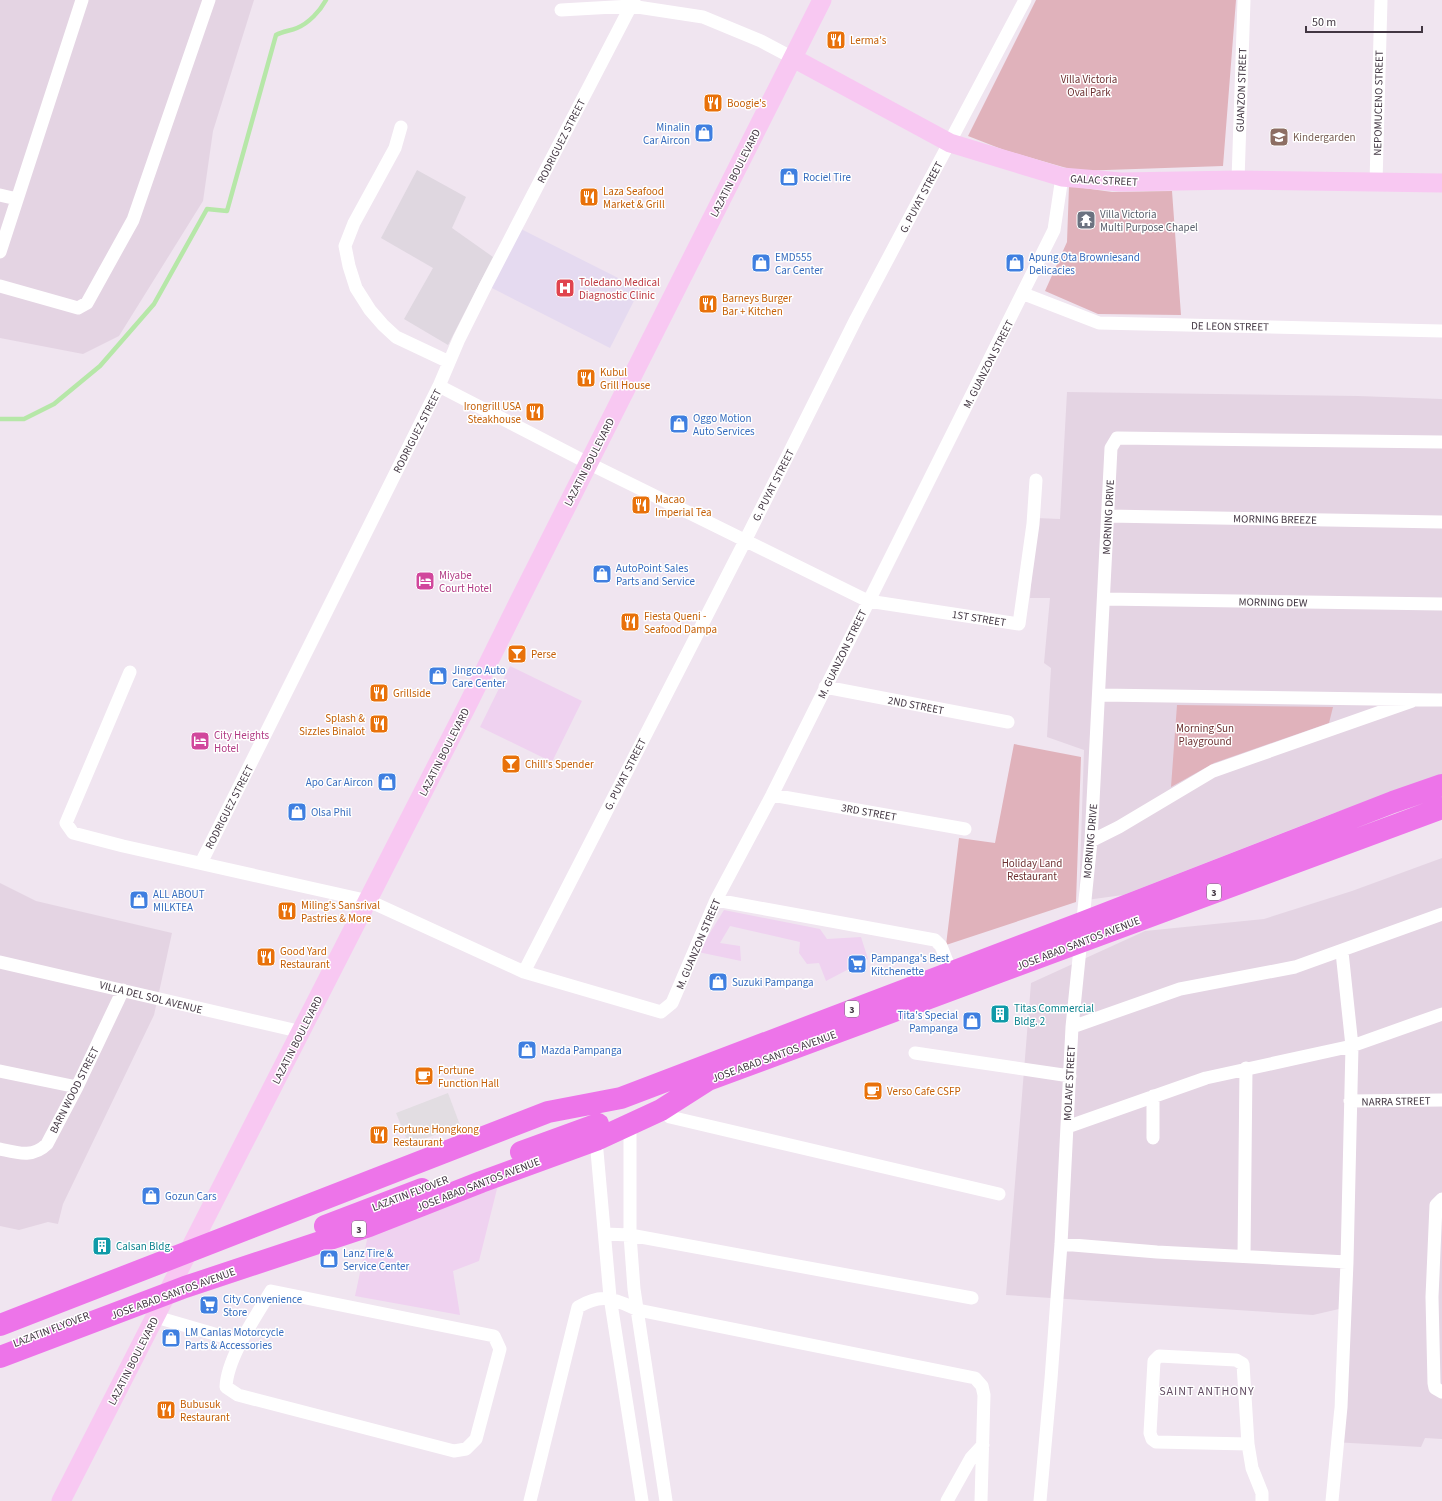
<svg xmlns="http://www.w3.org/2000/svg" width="1442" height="1501" font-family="'Source Sans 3',sans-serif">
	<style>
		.residential { fill: #e4d4e3 }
		.commercial { fill: #efd2f0 }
		.industrial { fill: #dfd7e0 }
		.medical { fill: #e5daf0 }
		.green { fill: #e0b2bb }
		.parking { fill: #e2dde2 }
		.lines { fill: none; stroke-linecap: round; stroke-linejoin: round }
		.stream { stroke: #b6e7a8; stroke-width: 4.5 }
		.street { stroke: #fff; stroke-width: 13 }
		.secondary { stroke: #f8c8f2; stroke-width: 19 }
		.highway { stroke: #ed74e9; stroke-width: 22 }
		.labels { text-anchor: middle; stroke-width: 3; stroke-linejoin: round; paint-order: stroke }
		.shield { fill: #fff; stroke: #7b727b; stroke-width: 1 }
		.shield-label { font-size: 10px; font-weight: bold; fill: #423642 }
		.food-label { font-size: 11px; fill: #c56008; stroke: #fff; text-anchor: start }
		.park-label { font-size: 11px; fill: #6d3031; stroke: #fff }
		.street-label { font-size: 11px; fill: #423642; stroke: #fff }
		.shop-label { font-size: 11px; fill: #366cbe; stroke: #fff; text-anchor: start }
		.education-label { font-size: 11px; fill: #785e54; stroke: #fff; text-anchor: start }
		.worship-label { font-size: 11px; fill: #5b616d; stroke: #fff; text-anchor: start }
		.health-label { font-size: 11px; fill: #be3a42; stroke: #fff; text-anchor: start }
		.hotel-label { font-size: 11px; fill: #b23c85; stroke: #fff; text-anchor: start }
		.culture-label { font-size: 11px; fill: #0d838f; stroke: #fff; text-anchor: start }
		.neighbourhood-label { font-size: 12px; letter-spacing: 1px; fill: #634e64; stroke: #fff }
	</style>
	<rect width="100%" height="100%" fill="#f0e5f0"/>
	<path class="residential" d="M0 0H254L213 131 203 201 119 336 83 354 0 338Z
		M1067 392 1358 396 1442 399V778L1334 813 1123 895 1079 901 1084 750 1047 737 1051 668 1044 663 1050 598H1030L1036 518 1060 519Z
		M1442 858V1439L1425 1438 1421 1447 1333 1442 1339 1309 1313 1315 1006 1295 1031 983 1145 931 1264 919 1352 891Z
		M0 883 36 901 172 933 154 1015 63 1204 58 1224 48 1222 19 1230 0 1226Z"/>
	<path class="commercial" d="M510 666 582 701 552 762 480 727Z
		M724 910 820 929 827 939 861 937 868 959 826 981 819 963 807 964 799 953 800 942 730 926 720 943 740 946 741 961 698 952Z
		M498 1185 479 1261 453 1271 460 1315 355 1296 368 1235Z"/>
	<path class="industrial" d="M417 170 466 197 452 228 493 257 448 345 404 319 433 268 381 238Z"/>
	<path class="medical" d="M519 228 640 289 610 348 490 287Z"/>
	<path class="green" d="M1036 0H1236L1223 166 1077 171 1004 150 968 136Z
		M1069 186 1112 192 1172 191 1181 315 1098 314 1045 291 1067 242Z
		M1177 705 1333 707 1329 723 1214 763 1171 787Z
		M1014 744 1081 757 1076 902 946 945 959 838 995 843Z"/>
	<path class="parking" d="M448 1093 460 1125 409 1145 396 1113Z"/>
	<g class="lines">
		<path class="stream" d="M0 419H24L54 404 100 366 154 304 207 209 227 211 276 35C283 31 290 31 297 28 309 23 320 11 326 0"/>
		<path class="street" d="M561 10 631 6 703 17 761 41 793 58
			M401 127 395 148 354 223 345 246 349 266 356 288 370 310 383 325 396 337 449 362
			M1238 180 1244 0
			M1376 182 1381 0
			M0 195 17 199
			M0 252 82 0
			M0 286 78 308 87 303 133 220 209 0
			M1024 294 1099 323 1442 331
			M439 386 588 463 868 601 1019 624 1033 524 1036 480
			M1108 516 1442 522
			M1104 599 1442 604
			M130 672 66 823 73 833 123 846 369 901 524 972 661 1012 672 1003 716 900 772 795 1054 230 1062 177
			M825 687 1008 722
			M1100 695 1442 700
			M772 795 965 829
			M1091 841 1119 827 1213 771 1412 701
			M201 863 439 386 459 339 485 287 634 0
			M716 900 935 940 941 946 953 977
			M0 962 302 1032
			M524 972 745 541 856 319 1025 0
			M1072 1027 1180 989 1295 967 1442 914
			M915 1053 1070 1076
			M0 1071 77 1087
			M1350 1101 1442 1100
			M661 1110 670 1117 999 1194
			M630 1126V1235L634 1289 666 1501
			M1067 1127 1206 1078 1352 1046 1442 1014
			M1153 1138V1096
			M596 1140 610 1297 642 1501
			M0 1149C18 1153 33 1158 47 1144L77 1087 123 990
			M1442 1199 1436 1205 1432 1297 1434 1383 1435 1388 1442 1392
			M605 1234 630 1235 972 1298
			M1061 1244 1157 1252 1347 1262
			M1244 1256 1246 1068
			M271 1291 494 1336 500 1349 476 1439 466 1449 454 1451 238 1395 226 1387C227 1358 256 1316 271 1291Z
			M156 1317 242 1342
			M1248 1444 1156 1442 1152 1439 1150 1433 1154 1361 1159 1356 1236 1360 1243 1364 1248 1444 1252 1468 1262 1493V1501
			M530 1501 578 1307C603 1292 614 1299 638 1310L975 1378 982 1386 984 1395 981 1501
			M947 1501 971 1458 983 1445
			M1040 1501 1051 1379 1061 1244 1072 1027 1091 841 1111 448 1117 438 1442 442
			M1332 1501 1341 1407 1347 1262 1352 1046 1342 952"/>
		<path class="secondary" d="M793 58 950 143 1062 177 1121 182 1238 180 1442 183
			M61 1501 467 706 521 597 822 0"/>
		<path class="highway" d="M521 1152 598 1124
			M325 1226 422 1189
			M0 1325 548 1112 621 1098 1084 922 1393 802 1442 785
			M0 1357 185 1287 369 1226 481 1182 596 1140 661 1110 708 1080 1442 808"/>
	</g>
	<defs>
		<g id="restaurant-square" transform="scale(1)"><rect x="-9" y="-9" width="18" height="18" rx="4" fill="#e8710a" stroke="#fff"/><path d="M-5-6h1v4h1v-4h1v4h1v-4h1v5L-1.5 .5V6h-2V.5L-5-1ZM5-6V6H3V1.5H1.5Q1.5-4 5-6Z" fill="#fff"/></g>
		<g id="shop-square" transform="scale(1)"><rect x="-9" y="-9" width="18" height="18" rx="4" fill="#3f7fe0" stroke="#fff"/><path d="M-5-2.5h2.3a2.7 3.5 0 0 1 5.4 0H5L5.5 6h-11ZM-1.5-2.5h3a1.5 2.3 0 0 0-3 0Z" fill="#fff"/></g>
		<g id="school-square" transform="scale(1)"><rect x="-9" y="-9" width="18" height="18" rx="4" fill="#8d6e63" stroke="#fff"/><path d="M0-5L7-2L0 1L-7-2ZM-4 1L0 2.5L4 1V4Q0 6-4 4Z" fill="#fff"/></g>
		<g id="temple-square" transform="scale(1)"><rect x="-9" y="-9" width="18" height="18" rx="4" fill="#6b7280" stroke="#fff"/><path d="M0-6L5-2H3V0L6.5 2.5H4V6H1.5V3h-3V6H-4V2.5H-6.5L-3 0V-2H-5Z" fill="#fff"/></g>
		<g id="hospital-square" transform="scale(1)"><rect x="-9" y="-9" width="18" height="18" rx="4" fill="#e0444e" stroke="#fff"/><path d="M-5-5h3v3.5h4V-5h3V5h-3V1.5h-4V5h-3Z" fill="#fff"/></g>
		<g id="hotel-square" transform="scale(1)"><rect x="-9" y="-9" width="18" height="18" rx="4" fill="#d1479c" stroke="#fff"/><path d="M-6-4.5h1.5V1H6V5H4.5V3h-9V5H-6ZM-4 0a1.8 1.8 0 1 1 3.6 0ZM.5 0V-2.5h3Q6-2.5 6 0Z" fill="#fff"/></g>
		<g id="bar-square" transform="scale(1)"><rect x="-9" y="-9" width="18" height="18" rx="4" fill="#e8710a" stroke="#fff"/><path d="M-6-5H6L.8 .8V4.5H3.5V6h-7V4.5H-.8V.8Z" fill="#fff"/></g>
		<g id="supermarket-square" transform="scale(1)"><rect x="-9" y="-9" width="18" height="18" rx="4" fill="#3f7fe0" stroke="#fff"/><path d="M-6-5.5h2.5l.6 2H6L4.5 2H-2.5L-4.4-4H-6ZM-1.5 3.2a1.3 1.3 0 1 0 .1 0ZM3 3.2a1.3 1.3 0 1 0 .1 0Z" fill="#fff"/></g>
		<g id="building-square" transform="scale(1)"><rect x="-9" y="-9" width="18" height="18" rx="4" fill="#0f9aa8" stroke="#fff"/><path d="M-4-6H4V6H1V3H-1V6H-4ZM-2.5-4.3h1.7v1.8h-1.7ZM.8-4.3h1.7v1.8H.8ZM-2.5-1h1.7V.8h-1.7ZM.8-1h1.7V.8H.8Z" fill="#fff"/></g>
		<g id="cafe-square" transform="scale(1)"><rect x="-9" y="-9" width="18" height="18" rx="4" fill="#e8710a" stroke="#fff"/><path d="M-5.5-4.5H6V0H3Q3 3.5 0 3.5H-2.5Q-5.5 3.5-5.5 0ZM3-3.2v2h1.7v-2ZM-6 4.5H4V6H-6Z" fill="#fff"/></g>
	</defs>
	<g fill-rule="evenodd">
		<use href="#restaurant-square" x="836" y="40"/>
		<use href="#restaurant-square" x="713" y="103"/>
		<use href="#shop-square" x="704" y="133"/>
		<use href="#school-square" x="1279" y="137"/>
		<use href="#shop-square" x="789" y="177"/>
		<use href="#restaurant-square" x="589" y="197"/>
		<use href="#temple-square" x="1086" y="220"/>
		<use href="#shop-square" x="761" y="263"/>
		<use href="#shop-square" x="1015" y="263"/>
		<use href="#hospital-square" x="565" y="288"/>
		<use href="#restaurant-square" x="708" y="304"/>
		<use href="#restaurant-square" x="586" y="378"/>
		<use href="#restaurant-square" x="535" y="412"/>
		<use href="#shop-square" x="679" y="424"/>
		<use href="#restaurant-square" x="641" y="505"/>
		<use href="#shop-square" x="602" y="574"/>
		<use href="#hotel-square" x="425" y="581"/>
		<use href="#restaurant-square" x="630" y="622"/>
		<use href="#bar-square" x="517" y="654"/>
		<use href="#shop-square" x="438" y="676"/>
		<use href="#restaurant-square" x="379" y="693"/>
		<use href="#restaurant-square" x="379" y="724"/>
		<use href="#hotel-square" x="200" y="741"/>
		<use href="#bar-square" x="511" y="764"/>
		<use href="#shop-square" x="387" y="782"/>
		<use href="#shop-square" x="297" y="812"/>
		<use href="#shop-square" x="139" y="900"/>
		<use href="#restaurant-square" x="287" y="911"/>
		<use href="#restaurant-square" x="266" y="957"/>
		<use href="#supermarket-square" x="857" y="964"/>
		<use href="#shop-square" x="718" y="982"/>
		<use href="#building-square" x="1000" y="1014"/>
		<use href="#shop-square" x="972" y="1021"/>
		<use href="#shop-square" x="527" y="1050"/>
		<use href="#cafe-square" x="424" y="1076"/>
		<use href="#cafe-square" x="873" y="1091"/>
		<use href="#restaurant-square" x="379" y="1135"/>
		<use href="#shop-square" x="151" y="1196"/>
		<use href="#building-square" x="102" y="1246"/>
		<use href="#shop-square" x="329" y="1259"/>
		<use href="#supermarket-square" x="209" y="1305"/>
		<use href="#shop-square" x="171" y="1338"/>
		<use href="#restaurant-square" x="166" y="1410"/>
	</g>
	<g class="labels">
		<g class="shield">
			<rect x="1207" y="884" width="14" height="16" rx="3"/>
			<rect x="845" y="1001" width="14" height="16" rx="3"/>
			<rect x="352" y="1221" width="14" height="16" rx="3"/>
		</g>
		<g class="shield-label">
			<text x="1214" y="896">3</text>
			<text x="852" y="1013">3</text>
			<text x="359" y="1233">3</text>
		</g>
		<g class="food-label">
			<text x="850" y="44">Lerma's</text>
			<text x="727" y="107">Boogie's</text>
			<text x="603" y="195">Laza Seafood<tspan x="603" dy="13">Market &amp; Grill</tspan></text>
			<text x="722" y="302">Barneys Burger<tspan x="722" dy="13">Bar + Kitchen</tspan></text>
			<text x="600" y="376">Kubul<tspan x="600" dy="13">Grill House</tspan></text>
			<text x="521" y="410" text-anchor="end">Irongrill USA<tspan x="521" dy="13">Steakhouse</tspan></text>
			<text x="655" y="503">Macao<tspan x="655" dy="13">Imperial Tea</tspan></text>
			<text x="644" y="620">Fiesta Queni -<tspan x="644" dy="13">Seafood Dampa</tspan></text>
			<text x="531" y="658">Perse</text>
			<text x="393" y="697">Grillside</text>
			<text x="365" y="722" text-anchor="end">Splash &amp;<tspan x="365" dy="13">Sizzles Binalot</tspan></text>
			<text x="525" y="768">Chill's Spender</text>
			<text x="301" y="909">Miling's Sansrival<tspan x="301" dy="13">Pastries &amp; More</tspan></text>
			<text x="280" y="955">Good Yard<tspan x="280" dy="13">Restaurant</tspan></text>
			<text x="438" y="1074">Fortune<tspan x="438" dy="13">Function Hall</tspan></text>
			<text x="887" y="1095">Verso Cafe CSFP</text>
			<text x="393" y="1133">Fortune Hongkong<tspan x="393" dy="13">Restaurant</tspan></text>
			<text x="180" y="1408">Bubusuk<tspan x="180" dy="13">Restaurant</tspan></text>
		</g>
		<g class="park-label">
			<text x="1089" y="83">Villa Victoria<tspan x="1089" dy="13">Oval Park</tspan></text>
			<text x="1205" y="732">Morning Sun<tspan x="1205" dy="13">Playground</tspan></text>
			<text x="1032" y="867">Holiday Land<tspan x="1032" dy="13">Restaurant</tspan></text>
		</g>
		<g class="street-label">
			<text transform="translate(1241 90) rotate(-88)" y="4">GUANZON STREET</text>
			<text transform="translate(1378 103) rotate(-89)" y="4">NEPOMUCENO STREET</text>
			<text transform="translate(561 141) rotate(-63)" y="4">RODRIGUEZ STREET</text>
			<text transform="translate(735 173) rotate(-63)" y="4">LAZATIN BOULEVARD</text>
			<text transform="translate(1104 180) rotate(3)" y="4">GALAC STREET</text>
			<text transform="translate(921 197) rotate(-62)" y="4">G. PUYAT STREET</text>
			<text transform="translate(1230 326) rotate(1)" y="4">DE LEON STREET</text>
			<text transform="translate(988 364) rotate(-63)" y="4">M. GUANZON STREET</text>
			<text transform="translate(417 431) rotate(-63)" y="4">RODRIGUEZ STREET</text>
			<text transform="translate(589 462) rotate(-63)" y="4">LAZATIN BOULEVARD</text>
			<text transform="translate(773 485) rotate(-63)" y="4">G. PUYAT STREET</text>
			<text transform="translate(1108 517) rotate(-87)" y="4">MORNING DRIVE</text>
			<text transform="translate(1275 519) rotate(1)" y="4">MORNING BREEZE</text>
			<text transform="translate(1273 602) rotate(1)" y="4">MORNING DEW</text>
			<text transform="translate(979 618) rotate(9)" y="4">1ST STREET</text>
			<text transform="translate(842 654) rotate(-64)" y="4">M. GUANZON STREET</text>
			<text transform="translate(916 705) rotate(11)" y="4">2ND STREET</text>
			<text transform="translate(444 752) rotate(-63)" y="4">LAZATIN BOULEVARD</text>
			<text transform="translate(625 774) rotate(-63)" y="4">G. PUYAT STREET</text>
			<text transform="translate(229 807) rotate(-63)" y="4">RODRIGUEZ STREET</text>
			<text transform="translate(869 812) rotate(10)" y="4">3RD STREET</text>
			<text transform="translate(1090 841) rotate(-85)" y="4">MORNING DRIVE</text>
			<text transform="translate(1078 943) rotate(-21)" y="4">JOSE ABAD SANTOS AVENUE</text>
			<text transform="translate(698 944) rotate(-67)" y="4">M. GUANZON STREET</text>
			<text transform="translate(151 997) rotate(14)" y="4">VILLA DEL SOL AVENUE</text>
			<text transform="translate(297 1040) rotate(-63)" y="4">LAZATIN BOULEVARD</text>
			<text transform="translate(774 1056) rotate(-20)" y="4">JOSE ABAD SANTOS AVENUE</text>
			<text transform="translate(1069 1083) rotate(-87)" y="4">MOLAVE STREET</text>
			<text transform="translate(74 1090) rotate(-63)" y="4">BARN WOOD STREET</text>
			<text transform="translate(1396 1101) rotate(-1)" y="4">NARRA STREET</text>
			<text transform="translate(478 1184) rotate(-21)" y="4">JOSE ABAD SANTOS AVENUE</text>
			<text transform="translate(410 1193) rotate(-21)" y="4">LAZATIN FLYOVER</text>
			<text transform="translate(173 1293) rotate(-20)" y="4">JOSE ABAD SANTOS AVENUE</text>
			<text transform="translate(51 1329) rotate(-21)" y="4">LAZATIN FLYOVER</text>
			<text transform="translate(133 1361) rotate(-63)" y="4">LAZATIN BOULEVARD</text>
		</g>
		<g class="shop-label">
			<text x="690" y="131" text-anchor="end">Minalin<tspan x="690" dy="13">Car Aircon</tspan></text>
			<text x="803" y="181">Rociel Tire</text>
			<text x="775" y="261">EMD555<tspan x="775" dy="13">Car Center</tspan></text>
			<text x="1029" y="261">Apung Ota Browniesand<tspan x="1029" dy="13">Delicacies</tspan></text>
			<text x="693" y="422">Oggo Motion<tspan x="693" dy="13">Auto Services</tspan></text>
			<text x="616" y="572">AutoPoint Sales<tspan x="616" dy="13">Parts and Service</tspan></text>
			<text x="452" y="674">Jingco Auto<tspan x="452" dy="13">Care Center</tspan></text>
			<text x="373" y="786" text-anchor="end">Apo Car Aircon</text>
			<text x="311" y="816">Olsa Phil</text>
			<text x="153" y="898">ALL ABOUT<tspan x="153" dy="13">MILKTEA</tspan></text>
			<text x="871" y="962">Pampanga's Best<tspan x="871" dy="13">Kitchenette</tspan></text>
			<text x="732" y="986">Suzuki Pampanga</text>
			<text x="958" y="1019" text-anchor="end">Tita's Special<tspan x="958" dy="13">Pampanga</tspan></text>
			<text x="541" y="1054">Mazda Pampanga</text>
			<text x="165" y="1200">Gozun Cars</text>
			<text x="343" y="1257">Lanz Tire &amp;<tspan x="343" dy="13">Service Center</tspan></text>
			<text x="223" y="1303">City Convenience<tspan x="223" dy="13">Store</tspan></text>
			<text x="185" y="1336">LM Canlas Motorcycle<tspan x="185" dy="13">Parts &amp; Accessories</tspan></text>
		</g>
		<g class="education-label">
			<text x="1293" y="141">Kindergarden</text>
		</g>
		<g class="worship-label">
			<text x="1100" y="218">Villa Victoria<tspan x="1100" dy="13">Multi Purpose Chapel</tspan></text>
		</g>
		<g class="health-label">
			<text x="579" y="286">Toledano Medical<tspan x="579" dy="13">Diagnostic Clinic</tspan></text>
		</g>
		<g class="hotel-label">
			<text x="439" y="579">Miyabe<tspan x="439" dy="13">Court Hotel</tspan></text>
			<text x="214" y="739">City Heights<tspan x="214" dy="13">Hotel</tspan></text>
		</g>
		<g class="culture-label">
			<text x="1014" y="1012">Titas Commercial<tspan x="1014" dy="13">Bldg. 2</tspan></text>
			<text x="116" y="1250">Calsan Bldg.</text>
		</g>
		<g class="neighbourhood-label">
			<text x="1207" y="1395">SAINT ANTHONY</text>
		</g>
	</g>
	<path d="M1306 26v6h116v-6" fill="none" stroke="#423642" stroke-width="2"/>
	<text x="1312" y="26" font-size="12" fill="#423642" stroke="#ffffff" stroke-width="3" paint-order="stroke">50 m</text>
</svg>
